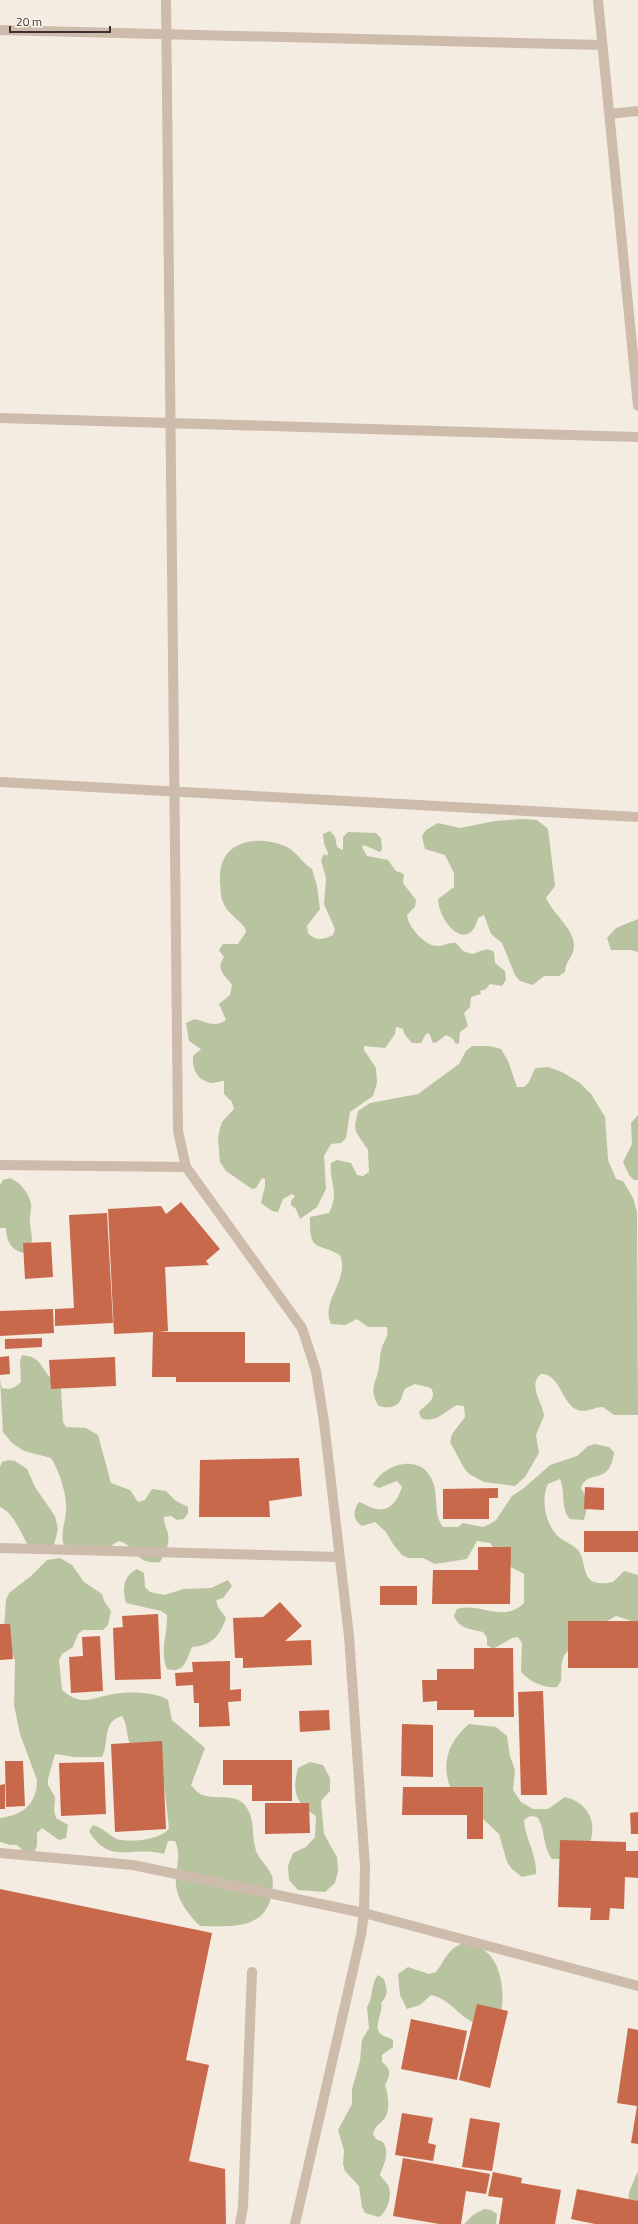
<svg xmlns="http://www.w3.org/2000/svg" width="638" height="2224" font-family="'Titillium Web',sans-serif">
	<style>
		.green { fill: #b8c4a0 }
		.building { fill: #c8694b }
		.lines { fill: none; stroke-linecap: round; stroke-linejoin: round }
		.service { stroke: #cdbbac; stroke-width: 10 }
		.minor { stroke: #cdbbac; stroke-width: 10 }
	</style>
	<rect width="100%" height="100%" fill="#f4ebe1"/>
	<path class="green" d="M523 819 537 820 548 829 555 886 546 898C553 914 575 930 574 946 574 957 565 961 565 972L559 976H544L533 985 520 981 515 975 502 943 491 934 484 915 478 918C469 954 439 924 438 899L454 887V873L445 855 425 849 422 836 426 830 438 823 460 828 495 821Z
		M330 831 335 837 337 847 343 850V837L348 832 376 833 381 838 382 849 380 852 364 845 362 847 367 856 388 860 396 871 402 873 404 875 403 883 416 900 415 907 407 915C408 927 426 947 438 946 445 946 449 942 456 943L463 951 472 954C480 952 487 946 494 952L495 963 505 971 506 980 502 986 490 984 486 989 480 991 481 994 471 997 470 1007 464 1013 468 1026 460 1032 459 1043 456 1044 452 1038 446 1035 437 1042 433 1043 429 1033 426 1034 421 1043H412L405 1035 403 1029 396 1027 395 1034 385 1048 364 1046V1050L376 1068 377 1083 373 1096 350 1112 346 1138 341 1143 331 1144 324 1156 326 1189 317 1207 300 1219 296 1209 291 1205V1201L295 1196 292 1194 283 1199 278 1212 272 1211 261 1203 265 1186V1179L262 1178 256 1188 252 1189 226 1171 220 1162 218 1138 220 1128 222 1122 234 1109 232 1102 224 1094V1081C220 1081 215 1083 211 1083 197 1080 192 1069 193 1056L201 1049 189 1041 186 1023 195 1019C206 1022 216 1028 226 1020L219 1004 230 995 232 985C225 975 215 970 224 957L219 950 223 944H238L246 932C246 923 228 916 223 902 220 896 221 888 220 881 218 842 253 834 285 846 297 851 301 862 312 869L317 886 320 909 307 926 308 933C315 941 324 940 333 935L335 929 324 904 326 878 321 860 324 854 327 856 328 853 324 844 323 834Z
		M638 919V952L631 950H611L607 938 616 928Z
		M472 1046H489L501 1049 508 1061 517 1087H524L529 1082 535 1068 548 1067 562 1072 580 1083 591 1094 605 1117 608 1160 616 1179 623 1181 633 1198 637 1212 638 1415H614L603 1407C594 1407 587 1413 578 1410 562 1405 560 1373 541 1374 527 1385 543 1403 544 1416L536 1435 539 1453 525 1477 515 1486 484 1482 469 1474 464 1468 450 1442 452 1434 465 1417 464 1406 457 1405C445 1411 436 1424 421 1418L419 1412C425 1404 438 1400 431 1388L415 1384 406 1388C402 1392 403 1397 400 1401 396 1408 384 1409 378 1405 368 1387 377 1383 379 1366 380 1360 380 1353 382 1347 385 1339 389 1336 387 1327H368L357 1319 345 1325 331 1324C320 1300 350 1281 340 1255 317 1242 309 1253 310 1217L329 1213C340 1190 329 1183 331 1163L337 1160 351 1163 357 1175 363 1176 369 1172 368 1150 356 1132 355 1125 358 1111 370 1103 418 1094 459 1064 466 1051Z
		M638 1115V1180H634L629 1175 623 1162 632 1144 631 1123Z
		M10 1178C20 1182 29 1193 31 1204 32 1210 29 1217 30 1223 31 1235 36 1246 23 1253 11 1250 6 1240 6 1228H0V1185L3 1180Z
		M22 1355C39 1357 39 1363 48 1375 52 1380 57 1384 61 1389L63 1422 66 1427 86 1428 98 1435 111 1483 130 1490 138 1502 145 1500 152 1489 166 1491 176 1501 188 1507V1513L184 1519 177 1520 171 1516 164 1517C164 1523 165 1525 167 1530 171 1542 166 1552 160 1562 134 1565 137 1546 119 1541L102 1551 69 1548 63 1543C61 1532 65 1523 66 1512 68 1497 59 1470 51 1458L24 1451 12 1443 3 1432 0 1379 2 1388C11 1390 15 1388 21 1382L20 1361Z
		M595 1444 609 1447 614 1452C610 1487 588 1468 581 1488 590 1503 588 1504 584 1520L570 1519C560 1508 566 1493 560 1479L548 1484C540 1500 546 1527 560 1538 566 1542 573 1545 578 1550 589 1565 578 1589 613 1582L624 1571 638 1575V1623L616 1616C606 1621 568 1648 564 1656 560 1664 562 1673 561 1681L557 1687C545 1689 529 1681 521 1672L522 1643 518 1637 512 1638 493 1649 487 1645V1638L483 1632C471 1629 459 1629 454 1616L457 1609C482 1602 502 1624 524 1603V1574L505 1564 490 1543 477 1541 467 1559 435 1564 423 1558H408L402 1555 393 1544 386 1532 375 1522 362 1526C352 1519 353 1511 359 1502 364 1503 368 1507 373 1508 389 1514 398 1500 402 1487L397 1481 379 1488 373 1485C384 1463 421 1453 432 1480 439 1494 433 1515 443 1527H458L463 1523 483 1527 490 1524 496 1520 512 1496 524 1488 550 1465 577 1456 588 1446Z
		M8 1460 15 1461 27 1469 35 1487 55 1516 58 1529 53 1549 28 1545C20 1532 14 1513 0 1507V1467L2 1462Z
		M60 1558 72 1565 84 1582 102 1594 104 1601 111 1611 108 1625 103 1630H83L78 1634 73 1647 62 1654 59 1660 62 1690C80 1705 88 1700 108 1695 123 1691 155 1691 168 1700L172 1720 205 1748 191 1785C195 1789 198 1794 203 1795 215 1800 233 1793 244 1804 257 1819 250 1836 257 1853 261 1861 269 1868 272 1876 274 1883 272 1891 271 1897 264 1931 226 1926 200 1926 187 1913 174 1896 176 1877 177 1863 181 1854 175 1841H168L164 1854C130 1845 110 1866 89 1831L93 1825C103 1828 110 1836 117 1839 129 1843 162 1840 169 1828L164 1785 162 1778 130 1744C126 1735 128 1725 122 1716 101 1722 110 1742 102 1757H74L55 1754 48 1779V1785L55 1797 54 1811 56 1818 68 1825 66 1838 59 1840 42 1828 37 1833V1846L34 1852 27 1854 17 1845H10L0 1842V1818C23 1815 37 1804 37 1780L20 1734 14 1705 15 1661 4 1628 6 1600 9 1593 31 1576 47 1560Z
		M137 1569 144 1573 145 1587 150 1592 164 1595 184 1589 211 1588 228 1580 232 1586 223 1598 216 1600 218 1607 226 1618C220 1636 211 1646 192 1647 186 1660 185 1674 167 1669 159 1651 168 1633 167 1615L161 1611 126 1603C122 1589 123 1576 137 1569Z
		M469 1724 496 1727 507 1736 510 1756 515 1770 513 1790 521 1802 533 1809H548L565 1797C589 1803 598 1823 589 1845L566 1859H552C542 1846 546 1829 537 1817L530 1816 524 1820C525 1839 537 1854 536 1874L522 1877 511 1868 507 1862 499 1834 451 1789C440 1763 449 1741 469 1724Z
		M310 1762 323 1765 330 1778V1791L321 1801 324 1834 337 1857 338 1871 335 1883 325 1892 298 1890 289 1880 288 1866 293 1853 306 1847 315 1837 316 1816C295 1803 292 1791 298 1768Z
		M464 1943C470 1945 477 1946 482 1949 502 1960 505 1994 501 2013L477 2024C456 2015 452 2000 431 1995L420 2005 407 2009 400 1995 398 1974 408 1967 429 1974 436 1972C446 1959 448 1948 464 1943Z
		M378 1975 384 1979C387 1988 389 1995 381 2003 384 2012 372 2027 381 2034 384 2037 389 2037 393 2040V2047L382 2055V2062C391 2069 391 2075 385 2085 388 2093 391 2112 384 2119 379 2125 375 2126 373 2134L376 2139 383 2142C390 2154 384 2163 380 2175 382 2178 386 2182 388 2185 393 2195 387 2212 379 2217L365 2213 362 2207 359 2186 345 2171 343 2164 344 2150 338 2130 352 2104V2089L360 2061 362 2040 369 2028 367 2007C374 1997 370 1985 378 1975Z
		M638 2171V2218L628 2205 629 2192Z
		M484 2209 491 2210 497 2214 496 2224H464L473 2215Z"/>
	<path class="building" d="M181 1202 220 1249 206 1261 209 1265 165 1267 168 1331 159 1332H245V1363H290V1382H176V1377H152L153 1332 114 1334 108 1209 161 1206 166 1214Z
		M107 1213 113 1323 55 1326V1309L74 1308 69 1215Z
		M51 1242 53 1277 25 1279 23 1243Z
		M53 1309 54 1333 0 1336V1311Z
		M42 1338V1347L5 1349V1339Z
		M9 1356 10 1374 0 1375V1357Z
		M115 1357 116 1386 51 1389 49 1360Z
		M299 1458 302 1496 269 1501 270 1517H199L200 1460Z
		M585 1487 604 1488V1510L584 1509Z
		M498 1488V1498H489V1519H443V1489Z
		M584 1531H638V1552H584Z
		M478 1547H511L510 1604H432L433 1570H478Z
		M380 1586H417V1605H380Z
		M280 1602 302 1626 285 1641 311 1640 312 1665 243 1668V1658H235L233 1618 263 1617Z
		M158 1614 161 1679 115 1680 113 1628 123 1627 122 1616Z
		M568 1621H638V1668H568Z
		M0 1624H10L13 1659 0 1660Z
		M100 1636 103 1691 71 1693 69 1657 83 1656 82 1637Z
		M474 1648H513L514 1717H474V1710H437V1701L423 1702 422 1680H437V1669H474Z
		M230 1661V1690L241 1689V1701L228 1702 230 1726 199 1727V1703H194L193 1685 176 1686 175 1673 193 1672 192 1662Z
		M543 1691 547 1795H521L518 1692Z
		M329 1710 330 1730 300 1732 299 1711Z
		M402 1724 433 1725V1777L401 1776Z
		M162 1741 166 1829 115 1832 111 1744Z
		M223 1760H292V1801H252V1785H223Z
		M5 1761H23L25 1806 6 1807Z
		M104 1762 106 1814 61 1816 59 1763Z
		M5 1784V1809H0V1785Z
		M403 1787H483V1839H467V1815H402Z
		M265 1803H309L310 1833 265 1834Z
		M638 1812V1834H631L630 1813Z
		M560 1840 626 1842V1851H638V1878L625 1877 624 1909 610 1908 609 1920H590L591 1908 558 1907Z
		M0 1889 212 1933 186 2060 209 2065 189 2161 225 2169 226 2224H0Z
		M477 2004 508 2011 490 2088 459 2080Z
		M411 2019 467 2031 457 2080 401 2069Z
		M628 2028 638 2030V2144L631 2143 637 2106 617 2103Z
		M402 2113 433 2118 428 2143 436 2145 433 2161 395 2155Z
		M470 2118 500 2123 492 2171 462 2167Z
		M403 2158 490 2174 486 2194 466 2191 461 2224H439L393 2216Z
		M493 2172 522 2178 521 2183 561 2190 555 2224H499L503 2198 488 2196Z
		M577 2189 638 2201V2224H595L571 2219Z"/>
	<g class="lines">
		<path class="service" d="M240 2224 243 2207 252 1972"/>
		<path class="minor" d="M166 0 178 1131 186 1167 302 1328 316 1371 324 1422 349 1636 365 1867 364 1913 361 1935 295 2224
			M598 0 638 406
			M0 30 602 45
			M609 114 638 111
			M0 418 638 437
			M0 782 638 817
			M0 1165 186 1167
			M0 1548 339 1557
			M0 1853 133 1865 364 1913 638 1986"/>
	</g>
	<path d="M10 26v6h100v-6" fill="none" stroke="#3b302b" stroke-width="2"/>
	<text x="16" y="26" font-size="12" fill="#3b302b" stroke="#fbf5ee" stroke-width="3" paint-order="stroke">20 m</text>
</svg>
